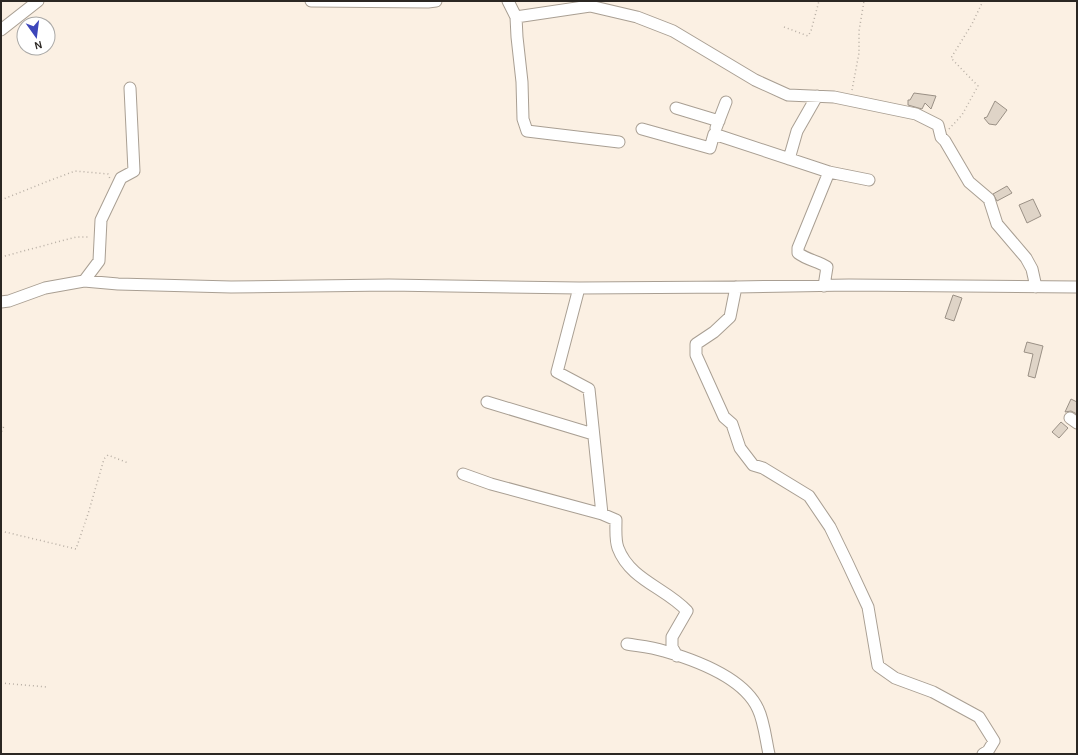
<svg xmlns="http://www.w3.org/2000/svg" width="1078" height="755" font-family="Karla,sans-serif">
	<style>
		.building { fill: #dfd4c7; stroke: #9a9085 }
		.lines { fill: none; stroke-linecap: round; stroke-linejoin: round }
		.minor-casing { stroke: #a99f93; stroke-width: 13 }
		.path { stroke: #b7aea4; stroke-width: 1.5; stroke-dasharray: 1 3; stroke-linecap: butt }
		.minor { stroke: #fff; stroke-width: 11 }
	</style>
	<rect width="100%" height="100%" fill="#fbf0e3"/>
	<path class="building" d="M914 93 936 96 931 109 925 103 922 109 908 105V100H910Z
		M995 101 1007 110 996 125 989 124 984 118 987 117Z
		M1007 186 1012 193 997 201 993 194Z
		M1033 199 1041 216 1027 223 1019 205Z
		M953 295 962 298 954 321 945 318Z
		M1027 342 1043 346 1035 378 1028 376 1033 354 1024 352Z
		M1071 399 1077 402V414L1071 411 1065 412Z
		M1061 422 1068 428 1059 438 1052 432Z"/>
	<g class="lines">
		<g class="minor-casing">
			<path id="minor" d="M311 1 428 2 436 1
				M508 1 516 17 517 37 522 82 523 119 527 131 619 142
				M516 17 590 6 637 17 673 31 755 80 788 95 834 97 916 114 938 125 941 137 945 141 969 182 989 199 997 224 1026 258 1032 269 1036 287
				M1 30 38 1
				M676 108 719 121
				M716 128 726 102
				M642 129 710 148 714 134 829 172 869 180
				M789 159 797 131 817 96
				M84 281 99 261 101 220 121 178 134 171 130 88
				M824 286 827 267C818 261 807 260 798 253V248L829 172
				M736 287 730 317 714 332 696 344V355L724 417 732 424 740 448 753 465 763 468 809 496 830 527 847 562 868 607 878 666 895 678 933 692 979 717 994 741 988 751 983 754
				M579 288 557 372 589 389 602 514
				M1 302 9 301 45 288 84 281 118 284 231 287 389 285 579 288 736 287 849 285 1077 287
				M487 402 593 434
				M1070 418 1077 423
				M463 474 491 484 602 514 616 520C616 529 615 540 618 548 630 580 666 588 687 611L672 637V647L677 656
				M627 644C639 646 652 647 664 651 695 660 744 678 758 709 764 721 766 741 769 754"/>
		</g>
		<path class="path" d="M784 27 808 36 811 31 819 1
			M852 90 859 53V31L864 1
			M949 129 962 115 978 86 951 58 972 24 983 1
			M1 200 51 180 75 171 108 174 110 179
			M1 257 76 237H90
			M1 426H4L1 433
			M1 531 76 549 88 514 104 459 108 455 128 463
			M1 683 47 687"/>
		<use href="#minor" class="minor"/>
	</g>
	<rect width="1078" height="755" fill="none" stroke="#2b2723" stroke-width="4"/>
	<g transform="translate(36 36) rotate(166)"><circle r="19" fill="#ffffff" stroke="#aaa9a7"/>
	<path d="M0-3L7 15L0 10L-7 15Z" fill="#3d46ba"/>
	<text y="-6" font-size="11" font-weight="bold" text-anchor="middle" fill="#2b2723">N</text>
	</g>
</svg>
